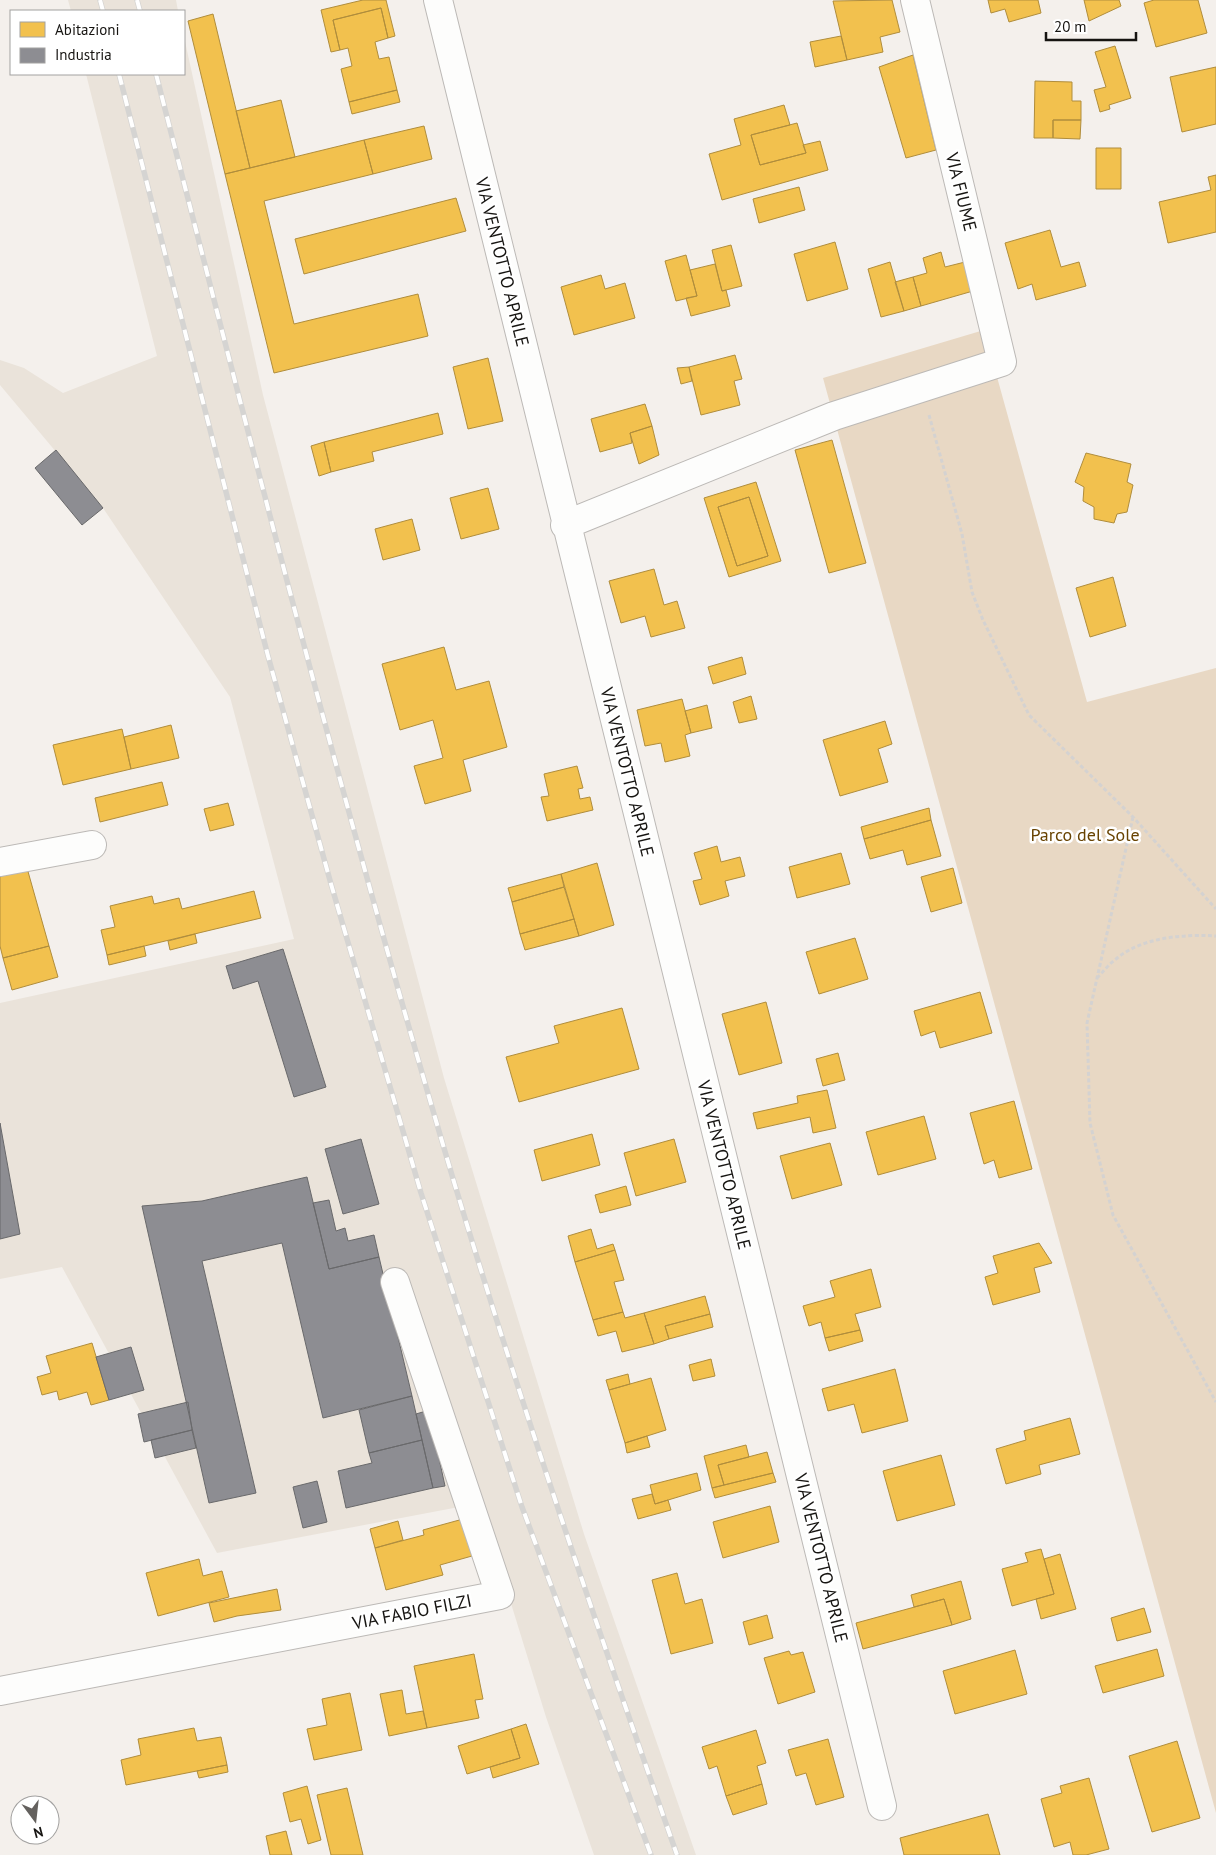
<svg xmlns="http://www.w3.org/2000/svg" width="1216" height="1855" font-family="'PT Sans',sans-serif">
	<style>
		.built { fill: #eae3da }
		.green { fill: #e8d8c4 }
		.homes { fill: #f2c14e; stroke: #b08d3c; fill-rule: evenodd }
		.industry { fill: #8d8d92; stroke: #69696b }
		.lines { fill: none; stroke-linecap: round; stroke-linejoin: round }
		.street-casing { stroke: #bcb9b6; stroke-width: 30 }
		.path { stroke: #d4d2d1; stroke-width: 3; stroke-dasharray: 4 2.5; stroke-linecap: butt }
		.street { stroke: #fdfdfc; stroke-width: 28 }
		.rail-casing { stroke: #d5d4d2; stroke-width: 5.5 }
		.rail { stroke: #fff; stroke-width: 4; stroke-dasharray: 11; stroke-linecap: butt }
		.labels { text-anchor: middle; stroke-width: 5; stroke-linejoin: round; paint-order: stroke }
		.street-label { font-size: 18px; fill: #161411; stroke: #fff }
		.park-label { font-size: 18px; fill: #684302; stroke: #fff }
	</style>
	<rect width="100%" height="100%" fill="#f4f0ec"/>
	<path class="built" d="M68 0H176L178 11H71Z
		M184 37 263 395 444 1078 584 1534 696 1855H594L546 1717 480 1503 217 1553 62 1267 0 1279V1003L294 939 230 697 103 508 0 385V360L24 368 63 393 157 356 86 74H184Z"/>
	<path class="green" d="M984 330 1087 702 1216 668V1813L823 378Z"/>
	<path class="homes" d="M363 0H386L395 36 388 38 381 8 333 20 340 50 331 52 321 10Z
		M892 0 900 32 880 37 883 52 847 60 833 1Z
		M988 0H1038L1041 13 1009 22 1005 9 991 13Z
		M1084 0H1119L1121 6 1089 21Z
		M1154 0H1198L1207 33 1156 47 1144 3Z
		M381 8 388 38 375 42 379 59 389 57 397 90 349 102 341 69 352 66 348 48 340 50 333 20Z
		M213 14 250 168 225 174 188 21Z
		M841 36 847 60 815 67 810 42Z
		M1115 46 1131 98 1109 105 1110 109 1100 112 1094 90 1106 87 1095 52Z
		M913 55 936 150 906 158 879 67Z
		M1216 67V124L1182 132 1170 77Z
		M1035 81 1072 82V101H1081V120H1053V138H1034Z
		M397 90 400 102 352 114 349 102Z
		M281 100 295 157 250 168 236 111Z
		M784 105 790 125 751 135 760 165 806 153 803 145 820 141 828 170 722 200 709 154 741 145 734 119Z
		M1053 120H1081L1080 139 1053 138Z
		M797 123 806 153 760 165 751 135Z
		M424 126 432 159 373 174 364 140Z
		M364 140 373 174 264 201 294 324 418 294 428 336 274 373 225 174Z
		M1096 148H1121V189H1096Z
		M1216 175V232L1168 243 1159 202 1211 190 1208 177Z
		M799 187 805 210 759 223 753 199Z
		M456 198 466 231 304 274 295 239Z
		M1050 230 1061 267 1079 262 1086 286 1036 300 1032 284 1018 289 1005 243Z
		M835 242 848 289 807 301 794 254Z
		M731 245 742 286 722 291 712 250Z
		M941 252 945 267 965 262 973 291 921 306 913 277 927 273 923 258Z
		M686 255 697 296 676 301 665 261Z
		M890 262 904 311 881 317 868 269Z
		M715 264 722 291 726 290 730 306 691 316 686 298 697 296 690 270Z
		M601 275 605 289 625 283 635 318 574 335 561 287Z
		M913 277 921 306 904 311 895 282Z
		M735 355 742 379 734 381 740 405 701 415 689 367Z
		M488 358 503 421 468 429 453 367Z
		M689 367 692 381 681 384 677 368Z
		M645 404 652 426 630 433 632 443 600 452 591 419Z
		M438 413 443 434 372 452 374 461 331 472 324 442Z
		M652 426 659 455 639 464 630 433Z
		M832 440 866 563 829 573 795 450Z
		M324 442 331 472 319 476 311 446Z
		M1086 453 1131 464 1127 482 1133 485 1127 512 1117 514 1114 523 1094 519V507L1083 501 1084 487 1075 482Z
		M756 482 781 561 729 577 704 498ZM749 497 768 556 737 566 718 507Z
		M488 488 499 529 461 539 450 498Z
		M749 497 768 556 737 566 718 507Z
		M412 519 420 550 383 560 375 529Z
		M654 569 664 605 677 601 685 628 651 637 645 616 621 623 609 581Z
		M1113 577 1126 626 1090 637 1076 588Z
		M444 647 456 690 489 681 507 747 463 760 471 791 425 804 414 766 443 758 433 720 400 730 382 664Z
		M742 657 746 674 713 684 708 667Z
		M751 696 757 719 739 723 733 702Z
		M682 699 691 733 685 735 690 756 665 762 661 743 645 746 637 710Z
		M707 705 712 728 691 733 685 711Z
		M885 721 892 744 878 749 888 782 840 796 823 740Z
		M171 725 179 758 131 769 124 737Z
		M122 729 131 769 63 785 53 745Z
		M577 766 583 788 578 789 580 799 590 797 593 810 547 821 541 797 549 796 544 774Z
		M162 782 168 805 100 822 95 798Z
		M228 803 234 825 210 831 204 809Z
		M929 808 931 820 864 839 861 827Z
		M931 820 941 856 907 865 903 850 870 859 864 839Z
		M717 846 721 862 740 857 745 876 725 881 729 896 700 905 693 881 702 879 694 853Z
		M841 853 850 884 797 898 789 867Z
		M597 863 614 925 579 936 561 874Z
		M27 868 49 946 3 958 0 946V876Z
		M953 868 962 903 931 912 921 877Z
		M561 874 564 887 512 902 508 888Z
		M564 887 574 919 520 934 512 902Z
		M254 891 261 918 107 955 101 930 115 927 110 906 152 896 154 904 179 898 182 909Z
		M574 919 579 936 525 950 520 934Z
		M195 934 197 943 170 950 168 941Z
		M855 938 868 979 819 994 806 952Z
		M49 946 58 977 12 990 3 958Z
		M144 946 146 956 109 965 107 955Z
		M980 992 992 1033 940 1048 935 1031 921 1036 914 1011Z
		M766 1002 782 1063 739 1075 722 1014Z
		M622 1008 639 1069 519 1102 506 1057 559 1043 554 1026Z
		M838 1053 845 1080 823 1086 816 1059Z
		M827 1090 836 1128 813 1133 810 1117 757 1129 753 1113 798 1103 797 1096Z
		M1014 1101 1032 1169 999 1178 994 1160 984 1164 970 1113Z
		M924 1116 936 1159 878 1175 866 1132Z
		M592 1134 600 1165 542 1181 534 1150Z
		M674 1139 686 1182 636 1196 624 1153Z
		M830 1143 842 1185 792 1199 780 1156Z
		M626 1186 631 1205 600 1213 595 1195Z
		M591 1229 597 1249 613 1244 615 1250 575 1262 568 1236Z
		M1039 1243 1052 1263 1034 1268 1040 1292 993 1305 985 1277 998 1273 993 1256Z
		M615 1250 624 1280 614 1282 623 1312 593 1320 575 1262Z
		M871 1269 881 1307 855 1314 860 1330 825 1338 821 1322 809 1326 803 1306 835 1297 830 1281Z
		M705 1296 710 1314 665 1326 669 1339 654 1344 644 1313Z
		M623 1312 625 1318 644 1313 654 1344 622 1352 616 1331 598 1336 593 1320Z
		M710 1314 713 1327 669 1339 665 1326Z
		M860 1330 863 1341 829 1351 825 1338Z
		M92 1343 109 1400 91 1405 87 1392 59 1400 57 1391 42 1395 37 1377 51 1373 46 1356Z
		M711 1359 715 1376 693 1381 689 1365Z
		M895 1369 908 1421 862 1433 854 1404 828 1411 822 1389Z
		M628 1374 630 1384 609 1390 606 1380Z
		M651 1378 666 1430 625 1443 609 1390Z
		M1070 1418 1080 1454 1039 1465 1041 1474 1006 1484 996 1449 1026 1440 1024 1431Z
		M647 1436 650 1447 627 1453 625 1443Z
		M746 1445 749 1457 718 1465 724 1485 712 1488 704 1456Z
		M767 1452 773 1473 724 1485 718 1465Z
		M941 1455 955 1505 897 1521 883 1471Z
		M697 1473 701 1490 655 1504 650 1485Z
		M773 1473 776 1482 715 1498 712 1488Z
		M652 1494 655 1504 668 1500 671 1510 638 1519 632 1499Z
		M770 1506 779 1542 723 1558 713 1522Z
		M463 1519 472 1556 440 1565 443 1575 386 1590 375 1548 424 1535 423 1530Z
		M398 1521 403 1540 375 1548 370 1529Z
		M1041 1549 1054 1594 1012 1606 1002 1569 1028 1562 1025 1553Z
		M1060 1554 1076 1609 1041 1619 1036 1599 1054 1594 1044 1559Z
		M199 1559 203 1576 222 1571 229 1597 158 1616 146 1573Z
		M677 1573 685 1604 702 1599 713 1643 671 1654 652 1580Z
		M961 1581 971 1619 952 1625 944 1599 914 1607 911 1595Z
		M277 1589 281 1610 237 1616 214 1622 209 1603Z
		M944 1599 952 1625 863 1649 856 1623Z
		M1144 1608 1151 1632 1117 1641 1111 1618Z
		M767 1615 773 1638 749 1645 743 1622Z
		M1157 1649 1164 1676 1103 1693 1095 1666Z
		M1015 1650 1027 1694 955 1714 943 1671Z
		M789 1651 791 1655 803 1652 815 1692 778 1704 764 1658Z
		M474 1654 483 1699 475 1700 479 1718 427 1728 414 1666Z
		M402 1690 406 1714 423 1711 427 1728 389 1736 380 1694Z
		M350 1693 362 1750 314 1760 307 1729 327 1725 322 1699Z
		M526 1724 539 1764 493 1778 490 1767 520 1758 511 1729Z
		M194 1728 197 1741 221 1737 227 1765 126 1785 121 1760 141 1755 138 1739Z
		M511 1729 520 1758 467 1774 458 1746Z
		M756 1730 766 1763 757 1766 762 1784 726 1796 717 1766 709 1769 702 1747Z
		M828 1739 844 1797 816 1805 806 1773 796 1776 788 1750Z
		M1177 1741 1200 1818 1152 1832 1129 1756Z
		M227 1765 228 1772 199 1778 197 1771Z
		M1089 1778 1109 1849 1086 1855H1073L1070 1842 1054 1847 1041 1799 1062 1793 1060 1786Z
		M762 1784 767 1804 733 1815 726 1796Z
		M307 1786 321 1840 308 1844 301 1819 290 1822 283 1793Z
		M347 1788 363 1855H331L317 1795Z
		M988 1814 1000 1855H904L900 1838Z
		M286 1831 292 1855H270L266 1836Z"/>
	<path class="industry" d="M56 450 103 508 82 525 35 468Z
		M283 949 326 1087 294 1097 258 981 233 989 226 966Z
		M0 1123 20 1234 0 1239Z
		M361 1139 379 1204 343 1214 325 1149Z
		M307 1177 329 1269 379 1257 412 1396 323 1418 282 1243 202 1261 256 1493 209 1503 142 1206 202 1201Z
		M329 1200 336 1231 345 1228 348 1241 374 1235 379 1257 329 1269 313 1203Z
		M131 1347 144 1390 109 1400 96 1357Z
		M412 1396 422 1440 369 1453 359 1410Z
		M188 1402 192 1430 144 1442 138 1414Z
		M426 1411 435 1440 445 1486 433 1488 416 1414Z
		M192 1430 196 1448 155 1458 151 1440Z
		M422 1440 433 1488 346 1508 338 1471 372 1463 369 1453Z
		M317 1481 327 1522 303 1528 293 1487Z"/>
	<g class="lines">
		<g class="street-casing">
			<path id="street" d="M438 0 882 1806
				M565 525 834 416 1002 362 915 0
				M0 862 92 845
				M0 1691 500 1595 395 1282"/>
		</g>
		<path class="path" d="M929 415 962 534 972 592 983 620 1029 715 1133 817 1216 909
			M1133 817 1087 1023 1090 1123 1113 1215 1216 1402
			M1097 978C1103 972 1109 964 1116 959 1142 937 1184 934 1216 936"/>
		<use href="#street" class="street"/>
		<g class="rail-casing">
			<path id="rail" d="M100 0 103 11
				M137 0 140 11
				M119 74 268 656 331 884 421 1193 522 1507 651 1855
				M156 74C251 444 345 815 454 1182 522 1408 599 1632 677 1855"/>
		</g>
		<use href="#rail" class="rail"/>
	</g>
	<g class="labels">
		<g class="street-label">
			<text transform="translate(961 192) rotate(76)" y="6">VIA FIUME</text>
			<text transform="translate(502 262) rotate(76)" y="6">VIA VENTOTTO APRILE</text>
			<text transform="translate(627 772) rotate(76)" y="6">VIA VENTOTTO APRILE</text>
			<text transform="translate(724 1165) rotate(76)" y="6">VIA VENTOTTO APRILE</text>
			<text transform="translate(821 1558) rotate(76)" y="6">VIA VENTOTTO APRILE</text>
			<text transform="translate(412 1612) rotate(-11)" y="6">VIA FABIO FILZI</text>
		</g>
		<g class="park-label">
			<text x="1085" y="841">Parco del Sole</text>
		</g>
	</g>
	<rect x="10" y="10" width="175" height="65" fill="#ffffff" stroke="#a2a1a0"/>
	<rect x="20" y="22" width="25" height="15" fill="#f2c14e" stroke="#a2a1a0"/>
	<text x="55" y="35" font-size="15" fill="#161411">Abitazioni</text>
	<rect x="20" y="48" width="25" height="15" fill="#8d8d92" stroke="#a2a1a0"/>
	<text x="55" y="60" font-size="15" fill="#161411">Industria</text>
	<g transform="translate(35 1820) rotate(165)"><circle r="24" fill="#ffffff" stroke="#a2a1a0"/>
	<path d="M0-4L9 19L0 12L-9 19Z" fill="#64615e"/>
	<text y="-8" font-size="14" font-weight="bold" text-anchor="middle" fill="#161411">N</text>
	</g>
	<path d="M1046 32v8h90v-8" fill="none" stroke="#161411" stroke-width="2.5"/>
	<text x="1054" y="32" font-size="15" fill="#161411" stroke="#ffffff" stroke-width="4" paint-order="stroke">20 m</text>
</svg>
